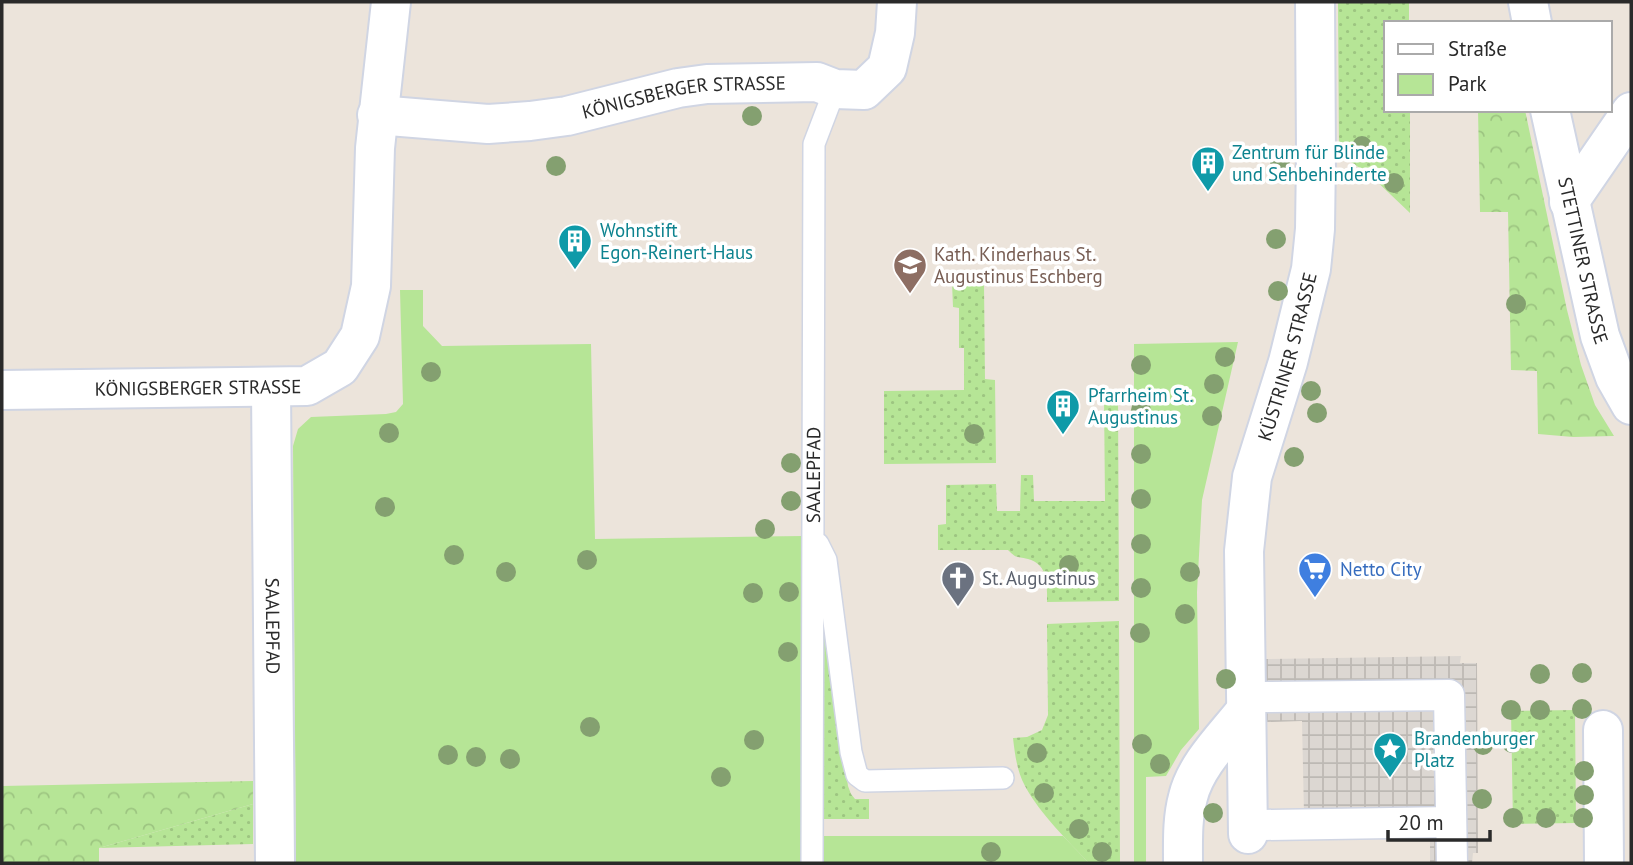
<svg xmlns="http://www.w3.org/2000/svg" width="1633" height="865" font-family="'PT Sans',sans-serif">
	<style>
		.grass { fill: url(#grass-dots) }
		.forest { fill: url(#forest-crowns) }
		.park { fill: #b6e596 }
		.plaza { fill: url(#plaza-grid) }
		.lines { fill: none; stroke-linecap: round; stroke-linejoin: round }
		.service-casing { stroke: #d0d5e3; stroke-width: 24 }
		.pedestrian-casing { stroke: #d0d5e3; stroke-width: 33 }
		.minor-casing { stroke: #d0d5e3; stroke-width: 42 }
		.service { stroke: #fff; stroke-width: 21 }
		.pedestrian { stroke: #fff; stroke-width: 30 }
		.minor { stroke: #fff; stroke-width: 38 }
		.tree { fill: #84a070 }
		.labels { text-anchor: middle; stroke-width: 7; stroke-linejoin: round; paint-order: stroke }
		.street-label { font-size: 19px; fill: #2a2a2a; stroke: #fff }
		.culture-label { font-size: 19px; fill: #0d838f; stroke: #fff; text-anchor: start }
		.education-label { font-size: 19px; fill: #785e54; stroke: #fff; text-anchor: start }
		.shop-label { font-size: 19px; fill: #366cbe; stroke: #fff; text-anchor: start }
		.worship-label { font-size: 19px; fill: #5b616d; stroke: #fff; text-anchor: start }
	</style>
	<defs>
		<pattern id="grass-dots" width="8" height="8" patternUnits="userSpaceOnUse" patternTransform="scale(1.75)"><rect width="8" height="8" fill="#b6e596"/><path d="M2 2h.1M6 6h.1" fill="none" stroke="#9dc581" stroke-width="1.8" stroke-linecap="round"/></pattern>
		<pattern id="forest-crowns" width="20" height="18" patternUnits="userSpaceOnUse" patternTransform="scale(1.75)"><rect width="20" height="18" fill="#b6e596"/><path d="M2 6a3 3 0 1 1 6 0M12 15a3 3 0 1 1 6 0" fill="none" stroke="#9dc581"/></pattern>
		<pattern id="plaza-grid" width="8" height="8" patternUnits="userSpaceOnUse" patternTransform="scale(1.75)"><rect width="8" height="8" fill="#dcd7d2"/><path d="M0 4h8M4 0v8" fill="none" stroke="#bdb9b4"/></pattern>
	</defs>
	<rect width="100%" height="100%" fill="#ece4db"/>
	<path class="grass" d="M1338 2H1409V23H1386V110H1410V213L1370 175 1339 154Z
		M952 283 984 284 985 379 995 380 996 463 884 464V391L964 390V348H959V308L953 307Z
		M1104 397H1118L1119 601 1047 602C1047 585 1049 565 1028 559 1016 556 1017 559 1008 550H938V525L946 524V485L996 484 997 511H1020L1021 475H1033L1034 501H1105Z
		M820 580 848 786 851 794 855 799H869V819H820Z
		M1119 621 1120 863H1089C1068 841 1040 814 1025 786 1017 771 1015 755 1013 738L1027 737 1042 730 1048 715 1047 624Z
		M1575 710 1576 823 1513 824 1511 711Z
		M253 804V844L99 848Z"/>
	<path class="forest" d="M1478 110H1525L1567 310 1581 365 1595 405 1614 436 1573 437 1538 434 1537 371 1511 370 1508 212H1480Z
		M253 781V804L99 848V863H2V786Z"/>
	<path class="park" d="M400 290H423V326L442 346 591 344 595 539 804 536 806 836H1063L1089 863H296L293 446 298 429 311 417 386 414 396 412 403 404Z
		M1238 342 1202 500 1197 592 1199 729 1181 750 1166 776 1146 777V863H1134V344Z"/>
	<path class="plaza" d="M1461 656 1460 663H1477L1478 853H1473L1472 863H1430V835L1304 814 1302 721 1266 722V659Z"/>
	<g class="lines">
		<g class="service-casing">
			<g id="service">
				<path d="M818 544 826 560 851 752 857 775 865 781 1003 778"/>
				<path id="s1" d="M812 863 814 144 835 89"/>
			</g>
		</g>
		<g class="pedestrian-casing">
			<path id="pedestrian" d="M1266 697 1449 695 1452 863
				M1264 825 1451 822"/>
		</g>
		<g class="minor-casing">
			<g id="minor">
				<path d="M1528 2 1532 23"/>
				<path id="s2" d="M1550 110 1600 336 1615 377 1631 405"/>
				<path id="s3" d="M377 115 488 124 530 121 567 116 678 88 707 84 817 82 835 89 864 90 887 68 895 33 897 2"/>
				<path d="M1569 202 1631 112"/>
				<path id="s4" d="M271 388 275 863"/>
				<path id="s5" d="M2 390 307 386 340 367 360 336 371 286 375 148 391 2"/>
				<path d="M1603 730 1604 863"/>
				<path id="s6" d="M1248 834 1244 551 1252 477 1288 362 1311 269 1315 229 1316 156 1315 2"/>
				<path d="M1183 863C1183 841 1182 819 1188 797 1196 764 1226 736 1246 710"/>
			</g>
		</g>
		<use href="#service" class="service"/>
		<use href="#pedestrian" class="pedestrian"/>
		<use href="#minor" class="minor"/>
	</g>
	<g class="tree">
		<circle cx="752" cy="116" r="10"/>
		<circle cx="1362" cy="146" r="10"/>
		<circle cx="1280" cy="161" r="10"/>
		<circle cx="556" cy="166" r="10"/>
		<circle cx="1394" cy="183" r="10"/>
		<circle cx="1276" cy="239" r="10"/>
		<circle cx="1278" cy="291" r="10"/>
		<circle cx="1516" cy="304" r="10"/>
		<circle cx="1225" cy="357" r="10"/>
		<circle cx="1141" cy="365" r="10"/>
		<circle cx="431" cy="372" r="10"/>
		<circle cx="1214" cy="384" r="10"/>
		<circle cx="1311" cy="391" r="10"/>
		<circle cx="1141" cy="410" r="10"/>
		<circle cx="1317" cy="413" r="10"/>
		<circle cx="1212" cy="416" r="10"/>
		<circle cx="389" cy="433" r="10"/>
		<circle cx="974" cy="434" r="10"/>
		<circle cx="1141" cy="454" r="10"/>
		<circle cx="1294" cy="457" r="10"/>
		<circle cx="791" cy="463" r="10"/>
		<circle cx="1141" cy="499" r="10"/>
		<circle cx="791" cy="501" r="10"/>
		<circle cx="385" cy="507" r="10"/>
		<circle cx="765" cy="529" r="10"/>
		<circle cx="1141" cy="544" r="10"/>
		<circle cx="454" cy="555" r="10"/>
		<circle cx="587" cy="560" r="10"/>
		<circle cx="1069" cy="565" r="10"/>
		<circle cx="506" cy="572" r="10"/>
		<circle cx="1190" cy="572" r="10"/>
		<circle cx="1141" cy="588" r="10"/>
		<circle cx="789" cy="592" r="10"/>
		<circle cx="753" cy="593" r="10"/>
		<circle cx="1185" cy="614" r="10"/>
		<circle cx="1140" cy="633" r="10"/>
		<circle cx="788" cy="652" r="10"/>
		<circle cx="1582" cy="673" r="10"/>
		<circle cx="1540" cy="674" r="10"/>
		<circle cx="1226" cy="679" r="10"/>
		<circle cx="1582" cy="709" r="10"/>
		<circle cx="1511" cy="710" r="10"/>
		<circle cx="1540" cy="710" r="10"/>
		<circle cx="590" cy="727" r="10"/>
		<circle cx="754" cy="740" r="10"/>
		<circle cx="1512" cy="743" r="10"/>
		<circle cx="1142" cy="744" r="10"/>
		<circle cx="1483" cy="745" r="10"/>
		<circle cx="1037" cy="753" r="10"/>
		<circle cx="448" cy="755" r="10"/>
		<circle cx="476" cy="757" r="10"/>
		<circle cx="510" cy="759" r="10"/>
		<circle cx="1160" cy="764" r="10"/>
		<circle cx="1584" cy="771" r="10"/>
		<circle cx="721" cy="777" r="10"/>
		<circle cx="1044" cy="793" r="10"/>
		<circle cx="1584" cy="795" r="10"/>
		<circle cx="1482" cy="799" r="10"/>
		<circle cx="1213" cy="813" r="10"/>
		<circle cx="1513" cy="818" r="10"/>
		<circle cx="1546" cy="818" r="10"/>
		<circle cx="1583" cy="818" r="10"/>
		<circle cx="1079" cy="829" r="10"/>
		<circle cx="991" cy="852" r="10"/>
		<circle cx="1102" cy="852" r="10"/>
	</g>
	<defs>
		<g id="building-pin" transform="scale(1.75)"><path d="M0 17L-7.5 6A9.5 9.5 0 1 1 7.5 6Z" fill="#0f9aa8" stroke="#fff"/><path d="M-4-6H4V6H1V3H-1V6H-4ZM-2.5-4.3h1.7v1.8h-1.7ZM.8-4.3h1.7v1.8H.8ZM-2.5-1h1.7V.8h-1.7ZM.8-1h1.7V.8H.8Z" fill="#fff"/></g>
		<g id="school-pin" transform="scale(1.75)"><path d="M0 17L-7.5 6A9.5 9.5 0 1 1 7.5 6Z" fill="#8d6e63" stroke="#fff"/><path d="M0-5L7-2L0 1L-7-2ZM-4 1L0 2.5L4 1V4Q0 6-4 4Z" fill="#fff"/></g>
		<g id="supermarket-pin" transform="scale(1.75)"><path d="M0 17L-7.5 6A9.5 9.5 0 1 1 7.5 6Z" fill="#3f7fe0" stroke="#fff"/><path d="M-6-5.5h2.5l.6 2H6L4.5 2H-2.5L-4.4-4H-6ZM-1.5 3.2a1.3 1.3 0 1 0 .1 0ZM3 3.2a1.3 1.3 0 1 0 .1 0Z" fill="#fff"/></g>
		<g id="church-pin" transform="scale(1.75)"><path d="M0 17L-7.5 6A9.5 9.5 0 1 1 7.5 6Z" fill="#6b7280" stroke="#fff"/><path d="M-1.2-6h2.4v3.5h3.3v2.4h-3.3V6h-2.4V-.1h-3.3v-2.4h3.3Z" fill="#fff"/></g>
		<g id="sight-pin" transform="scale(1.75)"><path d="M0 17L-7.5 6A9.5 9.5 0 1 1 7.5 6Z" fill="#0f9aa8" stroke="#fff"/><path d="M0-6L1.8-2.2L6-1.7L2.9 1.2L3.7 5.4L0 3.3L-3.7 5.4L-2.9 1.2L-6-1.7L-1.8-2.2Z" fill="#fff"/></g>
	</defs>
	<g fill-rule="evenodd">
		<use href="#building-pin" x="1208" y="163"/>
		<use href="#building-pin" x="575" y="241"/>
		<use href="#school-pin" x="910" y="265"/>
		<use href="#building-pin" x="1063" y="406"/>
		<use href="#supermarket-pin" x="1315" y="569"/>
		<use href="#church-pin" x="958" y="578"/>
		<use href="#sight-pin" x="1390" y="749"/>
	</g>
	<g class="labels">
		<g class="street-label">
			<text dy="7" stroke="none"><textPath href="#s3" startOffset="310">KÖNIGSBERGER STRASSE</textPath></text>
			<text dy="7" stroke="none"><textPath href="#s2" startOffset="154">STETTINER STRASSE</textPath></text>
			<text dy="7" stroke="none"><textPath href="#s6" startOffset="483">KÜSTRINER STRASSE</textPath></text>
			<text dy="7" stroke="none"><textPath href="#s5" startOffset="196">KÖNIGSBERGER STRASSE</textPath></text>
			<text dy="7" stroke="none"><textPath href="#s1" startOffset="388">SAALEPFAD</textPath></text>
			<text dy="7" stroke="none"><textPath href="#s4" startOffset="238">SAALEPFAD</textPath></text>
		</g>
		<g class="culture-label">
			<text x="1232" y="159">Zentrum für Blinde<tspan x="1232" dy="22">und Sehbehinderte</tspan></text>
			<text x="600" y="237">Wohnstift<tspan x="600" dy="22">Egon-Reinert-Haus</tspan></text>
			<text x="1088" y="402">Pfarrheim St.<tspan x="1088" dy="22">Augustinus</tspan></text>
			<text x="1414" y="745">Brandenburger<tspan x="1414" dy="22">Platz</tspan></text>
		</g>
		<g class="education-label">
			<text x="934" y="261">Kath. Kinderhaus St.<tspan x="934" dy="22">Augustinus Eschberg</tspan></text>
		</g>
		<g class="shop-label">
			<text x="1340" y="576">Netto City</text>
		</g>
		<g class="worship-label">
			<text x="982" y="585">St. Augustinus</text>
		</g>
	</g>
	<rect width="1633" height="865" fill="none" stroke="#2a2a2a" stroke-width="7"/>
	<rect x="1384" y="21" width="228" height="91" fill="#ffffff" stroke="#aaaaaa" stroke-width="2"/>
	<rect x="1398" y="44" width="35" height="10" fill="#ffffff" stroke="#aaaaaa" stroke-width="2"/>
	<text x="1448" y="56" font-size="21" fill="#2a2a2a">Straße</text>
	<rect x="1398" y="74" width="35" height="21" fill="#b6e596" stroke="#aaaaaa" stroke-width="2"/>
	<text x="1448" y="91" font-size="21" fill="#2a2a2a">Park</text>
	<path d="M1388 830v10h102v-10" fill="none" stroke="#2a2a2a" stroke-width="3.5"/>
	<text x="1398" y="830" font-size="21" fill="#2a2a2a" stroke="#ffffff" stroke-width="5" paint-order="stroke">20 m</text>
</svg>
